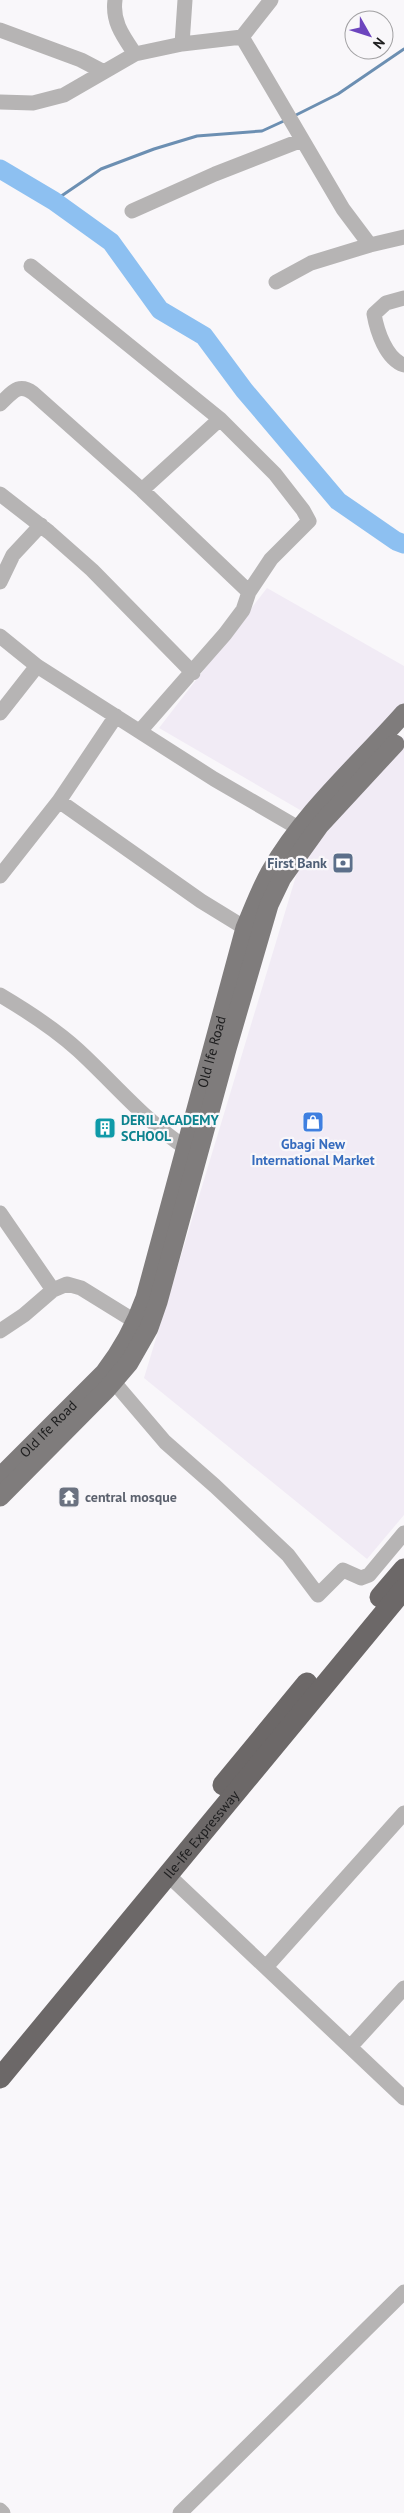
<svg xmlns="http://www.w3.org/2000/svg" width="404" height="2513" font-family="'PT Sans',sans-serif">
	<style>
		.built { fill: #f1ebf5 }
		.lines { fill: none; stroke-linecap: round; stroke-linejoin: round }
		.stream { stroke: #6c8fb2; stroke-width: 3 }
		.river { stroke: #8dc0f1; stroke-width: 19 }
		.minor { stroke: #b6b4b4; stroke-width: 15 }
		.major { stroke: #7f7c7c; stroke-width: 19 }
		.highway { stroke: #6c6868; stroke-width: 21 }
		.labels { text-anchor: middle; stroke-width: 4.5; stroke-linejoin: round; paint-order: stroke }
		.service-label { font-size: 14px; font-weight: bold; fill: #4e5e75; stroke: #f9f7fa; text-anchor: end }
		.street-label { font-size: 14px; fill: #1e1e1f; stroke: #f9f7fa }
		.culture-label { font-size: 14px; font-weight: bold; fill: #0d838f; stroke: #f9f7fa; text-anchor: start }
		.shop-label { font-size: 14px; font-weight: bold; fill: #366cbe; stroke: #f9f7fa }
		.worship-label { font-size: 14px; font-weight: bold; fill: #5b616d; stroke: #f9f7fa; text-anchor: start }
	</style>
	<rect width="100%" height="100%" fill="#f9f7fa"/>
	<path class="built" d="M267 588 404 666V707L307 814 159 728Z
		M404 737V1515L367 1559 144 1378 299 866Z"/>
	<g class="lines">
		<path class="stream" d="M294 116 338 94 404 49
			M54 201 101 169 154 149 197 136 262 131 286 120"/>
		<path class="river" d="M0 169 54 201 111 242 160 310 204 336 244 390 338 501 396 541 404 544"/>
		<path class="minor" d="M115 0C112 22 123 36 135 54
			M0 30 81 60 102 71
			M242 37 271 0
			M182 44 185 0
			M0 102 33 103 64 95 135 54 182 44 242 37 343 209 370 245 404 237
			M132 211 215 174 302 140
			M31 266 220 419 275 474 303 510 309 521 271 559 249 592 243 610 225 634 140 731
			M276 282 311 263 370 245
			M404 298 386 303 374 314C377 331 386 359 404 365
			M0 404C12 393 18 382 33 393L142 490 249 592
			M142 490 220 419
			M0 494 49 532 92 570 193 673
			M0 582 13 555 41 525
			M0 636 37 666 214 779 300 829
			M0 713 37 666
			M59 801 201 901 245 928
			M0 876 59 801 116 716
			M0 995C27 1011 55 1029 78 1050 114 1083 145 1121 186 1148
			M0 1213 53 1290
			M0 1331 24 1315 53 1290 67 1284 81 1288 136 1322
			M113 1381 165 1442 215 1486 288 1555 318 1595 343 1570 361 1578 369 1575 404 1533
			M167 1874 404 2098
			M266 1967 404 1813
			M351 2046 404 1988
			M0 2510 3 2513
			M180 2513 404 2292"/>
		<g class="major">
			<path id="s1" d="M0 1477 104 1373C122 1350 135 1326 145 1298L245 928C253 909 260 890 270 872 304 812 359 764 404 713"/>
			<path d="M0 1497 106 1390 129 1363 149 1328 158 1302 227 1049 269 905 282 878 320 825 395 744"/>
		</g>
		<g class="highway">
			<path d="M380 1597 404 1569"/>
			<path d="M223 1785 307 1683"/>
			<path id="s2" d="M0 2078 404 1589"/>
		</g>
	</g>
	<defs>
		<g id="bank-square" transform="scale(1.125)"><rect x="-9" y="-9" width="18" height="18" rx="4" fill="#5c6f8a" stroke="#f9f7fa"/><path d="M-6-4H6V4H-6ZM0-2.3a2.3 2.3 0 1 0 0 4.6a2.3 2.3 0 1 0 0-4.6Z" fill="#fff"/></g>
		<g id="shop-square" transform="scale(1.125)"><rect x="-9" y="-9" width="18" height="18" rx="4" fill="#3f7fe0" stroke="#f9f7fa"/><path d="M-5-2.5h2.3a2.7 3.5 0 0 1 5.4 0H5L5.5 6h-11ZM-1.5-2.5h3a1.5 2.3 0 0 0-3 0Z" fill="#fff"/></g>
		<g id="building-square" transform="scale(1.125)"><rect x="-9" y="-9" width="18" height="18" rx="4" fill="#0f9aa8" stroke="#f9f7fa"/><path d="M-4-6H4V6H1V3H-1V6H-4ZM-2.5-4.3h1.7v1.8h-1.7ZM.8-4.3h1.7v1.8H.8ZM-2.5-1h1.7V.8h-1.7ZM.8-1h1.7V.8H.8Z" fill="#fff"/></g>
		<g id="temple-square" transform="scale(1.125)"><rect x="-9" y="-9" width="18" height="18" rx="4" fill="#6b7280" stroke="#f9f7fa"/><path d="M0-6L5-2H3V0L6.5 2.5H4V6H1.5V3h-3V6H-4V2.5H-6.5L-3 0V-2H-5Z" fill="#fff"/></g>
	</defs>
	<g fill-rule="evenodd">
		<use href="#bank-square" x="343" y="863"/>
		<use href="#shop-square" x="313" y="1122"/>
		<use href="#building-square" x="105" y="1128"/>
		<use href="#temple-square" x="69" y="1497"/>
	</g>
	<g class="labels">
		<g class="service-label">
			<text x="327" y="868">First Bank</text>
		</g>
		<g class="street-label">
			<text dy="5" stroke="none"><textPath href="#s1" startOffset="488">Old Ife Road</textPath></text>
			<text dy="5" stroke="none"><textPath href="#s1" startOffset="68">Old Ife Road</textPath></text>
			<text dy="5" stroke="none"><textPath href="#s2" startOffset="316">Ile-Ife Expressway</textPath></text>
		</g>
		<g class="culture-label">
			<text x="121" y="1125">DERIL ACADEMY<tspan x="121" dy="16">SCHOOL</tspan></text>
		</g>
		<g class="shop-label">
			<text x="313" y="1149">Gbagi New<tspan x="313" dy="16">International Market</tspan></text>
		</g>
		<g class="worship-label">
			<text x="85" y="1502">central mosque</text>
		</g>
	</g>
	<g transform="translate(369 35) rotate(129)"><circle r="24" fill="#f9f7fa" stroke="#a1a0a2"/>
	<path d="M0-4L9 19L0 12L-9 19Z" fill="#6d45be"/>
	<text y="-8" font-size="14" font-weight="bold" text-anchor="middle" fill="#1e1e1f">N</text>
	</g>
</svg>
